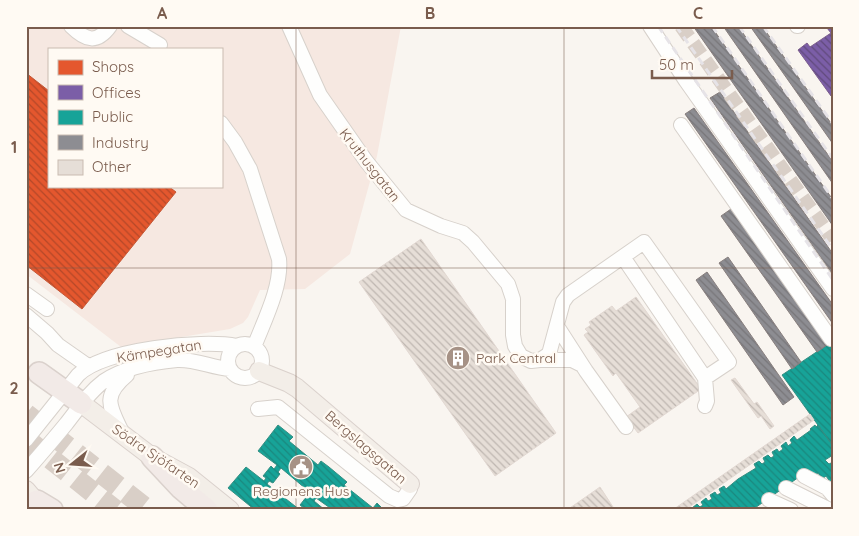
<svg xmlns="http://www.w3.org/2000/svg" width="859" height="536" font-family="Quicksand,sans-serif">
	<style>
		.commercial { fill: #f6e8e1; fill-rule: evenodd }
		.shops { fill: url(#shops-back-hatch); stroke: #c45837 }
		.offices { fill: url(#offices-back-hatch); stroke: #7b5d8c }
		.public { fill: url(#public-back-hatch); stroke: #358e82 }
		.industry { fill: url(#industry-back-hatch); stroke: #877e7d }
		.building { fill: url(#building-back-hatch); stroke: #e2d8d2 }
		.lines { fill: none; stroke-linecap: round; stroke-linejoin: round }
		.minor-tunnel { stroke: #d9cfc7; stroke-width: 14; stroke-dasharray: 14 7; stroke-linecap: butt }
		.highway-tunnel { stroke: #d9cfc7; stroke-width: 21; stroke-dasharray: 21 11; stroke-linecap: butt }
		.minor-casing { stroke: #d7d1cb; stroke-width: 16 }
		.major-casing { stroke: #dad1cc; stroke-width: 20 }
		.highway-casing { stroke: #dad1cc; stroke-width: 24 }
		.minor { stroke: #fefefd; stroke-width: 14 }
		.major { stroke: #f3eee8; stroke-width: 18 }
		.highway { stroke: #f2eae7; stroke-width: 21 }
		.rail { stroke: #e6e3e7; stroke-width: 3; stroke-dasharray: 8 5; stroke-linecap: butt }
		.grid { fill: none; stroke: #7a5c4d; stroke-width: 1; stroke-opacity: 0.55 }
		.labels { text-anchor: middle; stroke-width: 5; stroke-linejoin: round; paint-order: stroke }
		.street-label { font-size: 14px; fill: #7a5c4d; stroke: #fffaf3 }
		.poi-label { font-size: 14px; fill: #7a5c4d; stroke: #fffaf3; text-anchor: start }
		.neatline { fill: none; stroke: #7a5c4d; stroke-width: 2 }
		.grid-label { font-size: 16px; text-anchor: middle; font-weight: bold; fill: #7a5c4d }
	</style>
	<defs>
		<pattern id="shops-back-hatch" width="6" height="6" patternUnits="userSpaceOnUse" patternTransform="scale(1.25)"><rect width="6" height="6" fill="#e4572e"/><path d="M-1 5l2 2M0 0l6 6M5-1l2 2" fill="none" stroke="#b44828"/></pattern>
		<pattern id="offices-back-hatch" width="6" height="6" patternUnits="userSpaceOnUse" patternTransform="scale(1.25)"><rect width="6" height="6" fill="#7b5ea7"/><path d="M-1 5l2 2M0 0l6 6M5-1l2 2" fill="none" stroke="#614a7c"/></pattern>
		<pattern id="public-back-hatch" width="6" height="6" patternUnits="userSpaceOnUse" patternTransform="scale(1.25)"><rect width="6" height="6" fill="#17a398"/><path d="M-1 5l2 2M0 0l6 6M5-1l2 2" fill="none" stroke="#1a887e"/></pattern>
		<pattern id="industry-back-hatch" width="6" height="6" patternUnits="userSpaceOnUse" patternTransform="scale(1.25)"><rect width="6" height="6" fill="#8d8d92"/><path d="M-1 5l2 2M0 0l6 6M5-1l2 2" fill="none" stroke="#787679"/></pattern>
		<pattern id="building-back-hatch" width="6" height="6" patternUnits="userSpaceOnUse" patternTransform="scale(1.25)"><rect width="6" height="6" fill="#e6ded7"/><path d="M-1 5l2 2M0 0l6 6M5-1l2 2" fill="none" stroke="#bfb7b1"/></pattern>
	</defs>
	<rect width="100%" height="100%" fill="#f9f5f0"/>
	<path class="commercial" d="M26 26H401L377 156 350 254 305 289 260 290 248 317 243 323 230 329 121 347 26 274ZM49 49H221V186H49Z"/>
	<path class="shops" d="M26 73 49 91V186H168L176 192 82 309 26 265Z"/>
	<path class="offices" d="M829 26H833V95L831 96 798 50 807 43 810 47 831 33 827 28Z"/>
	<path class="public" d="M833 341V446L782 375Z
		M278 425 293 437 289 441 318 465 321 461 329 467 347 482 344 485 373 508 377 503 384 510H333L316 498 314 501 325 510H306L300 505 307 496 310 497 312 494 281 468 278 472 280 474 273 483 269 481 267 484 300 510H255L228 488 246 467 264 481 266 478 263 476 271 466 274 469 277 465 258 451Z
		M815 425 816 427 818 425 833 446V455L825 460 829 464 831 463 833 466V481L831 483 826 476 822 479 818 473 815 475 809 470 752 510H694L692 508 697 504 700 507 703 505 701 502 706 498 708 501 712 499 710 495 715 492 717 495 721 493 719 489 724 486 726 489 738 479 756 468 754 464 759 461 762 464 765 462 763 458 768 455 771 458 774 456 772 452 777 449 779 452 783 449 781 446 786 442 788 446 792 443 790 440 794 436 797 440 811 430 810 429Z"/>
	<path class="industry" d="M693 26H711L833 200V226Z
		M723 26H738L833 162V184Z
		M750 26H762L833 126V144Z
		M720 92 833 254V275L710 98Z
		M694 108 833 305V324L685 114Z
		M731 209 827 345 817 352 721 216Z
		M728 257 801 362 792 369 719 263Z
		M707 272 794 397 783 405 696 280Z"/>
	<path class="building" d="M421 239 556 433 495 476 359 282Z
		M636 297 701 389 638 433 626 417 640 407 616 373 613 376 584 335 588 332 585 329 591 325 589 322 612 306 616 311Z
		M735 378 754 404 757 402 774 426 770 429 761 416 758 418 731 380Z
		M810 414 814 420 685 510H675L674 509Z
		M600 487 615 510H567Z"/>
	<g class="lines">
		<path class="minor-tunnel" d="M681 26 833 240"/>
		<path class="highway-tunnel" d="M26 414 148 510
			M26 439 115 510"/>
		<g class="minor-casing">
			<path id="minor" d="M71 26C86 41 97 44 110 26
				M128 26 160 45
				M289 26 320 95 366 161 406 210 441 226 463 233 473 242 508 284 513 299V335L515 346 521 356 531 361 540 360 549 354 563 302 568 295 644 242 729 362 705 378 623 257
				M650 26 686 81 833 289
				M797 26H798
				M221 123 235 142 250 169 279 259C282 286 264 321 254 347
				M681 125 831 339
				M26 294 47 309
				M26 315 47 333 58 345 88 366
				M557 326 586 371 626 427
				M228 361a17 17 0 1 1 34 0a17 17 0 1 1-34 0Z
				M540 360H572L582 365
				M705 406 707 401 705 378
				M258 409 278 407 389 496 398 500 403 499 410 489V484
				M123 434C110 407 101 397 127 375
				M26 440 78 375C103 349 202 339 237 346
				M26 471C40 455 53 440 66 424 78 409 88 393 104 381 124 368 154 362 177 360 196 359 212 368 230 369
				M804 476 827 488 833 495
				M786 488 830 510
				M769 500 791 510"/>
		</g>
		<g class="major-casing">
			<path id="major" d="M259 371 289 383 297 388 410 484
				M81 403 152 457 189 477 230 510
				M26 490 43 510"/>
		</g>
		<g class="highway-casing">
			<path id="highway" d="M39 373 81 403
				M152 457 181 488 207 510
				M37 501 52 510"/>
		</g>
		<use href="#minor" class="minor"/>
		<use href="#major" class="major"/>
		<use href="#highway" class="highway"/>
		<path class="rail" d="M658 26 833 280
			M676 26 833 250
			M712 26 833 199
			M739 26 833 159
			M763 26 833 124"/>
	</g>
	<path class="grid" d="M296 26V510M564 26V510M26 268H833"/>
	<defs>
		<g id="building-disc" transform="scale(1.25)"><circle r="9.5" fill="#a69286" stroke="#fffaf3"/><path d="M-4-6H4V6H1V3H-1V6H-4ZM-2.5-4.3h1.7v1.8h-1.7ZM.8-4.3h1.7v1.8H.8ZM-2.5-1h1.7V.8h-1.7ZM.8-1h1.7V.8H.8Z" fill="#fff"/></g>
		<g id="civic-disc" transform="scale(1.25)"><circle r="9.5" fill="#a69286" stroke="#fffaf3"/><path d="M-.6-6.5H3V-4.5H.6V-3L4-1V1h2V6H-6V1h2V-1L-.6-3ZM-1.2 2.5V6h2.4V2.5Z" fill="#fff"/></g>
	</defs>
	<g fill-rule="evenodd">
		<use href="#building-disc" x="458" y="358"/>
		<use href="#civic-disc" x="301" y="467"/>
	</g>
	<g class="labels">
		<g class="street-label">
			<text transform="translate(370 165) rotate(52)" y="5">Kruthusgatan</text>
			<text transform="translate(159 351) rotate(-9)" y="5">Kämpegatan</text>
			<text transform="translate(366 447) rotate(41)" y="5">Bergslagsgatan</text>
			<text transform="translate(156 456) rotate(34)" y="5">Södra Sjöfarten</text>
		</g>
		<g class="poi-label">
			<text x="476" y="363">Park Central</text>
			<text x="301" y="496" text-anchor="middle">Regionens Hus</text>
		</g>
	</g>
	<rect width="859" height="536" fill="none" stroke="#fffaf3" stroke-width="55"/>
	<rect x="48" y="48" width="175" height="140" fill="#fffaf3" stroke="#cabbb1"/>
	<rect x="58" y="60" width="25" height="15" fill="#e4572e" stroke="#cabbb1"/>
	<text x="92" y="72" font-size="15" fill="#7a5c4d">Shops</text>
	<rect x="58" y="85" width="25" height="15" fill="#7b5ea7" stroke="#cabbb1"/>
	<text x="92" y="98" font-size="15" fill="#7a5c4d">Offices</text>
	<rect x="58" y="110" width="25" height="15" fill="#17a398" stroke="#cabbb1"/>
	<text x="92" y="122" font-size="15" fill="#7a5c4d">Public</text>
	<rect x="58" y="135" width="25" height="15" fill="#8d8d92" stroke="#cabbb1"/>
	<text x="92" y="148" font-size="15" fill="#7a5c4d">Industry</text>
	<rect x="58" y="160" width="25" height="15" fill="#e6ded7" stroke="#cabbb1"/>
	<text x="92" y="172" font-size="15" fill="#7a5c4d">Other</text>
	<g transform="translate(72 464) rotate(253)" stroke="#fffaf3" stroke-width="4" paint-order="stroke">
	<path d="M0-4L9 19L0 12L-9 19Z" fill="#7a5c4d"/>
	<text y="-8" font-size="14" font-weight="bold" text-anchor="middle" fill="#7a5c4d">N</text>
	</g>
	<path d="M652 70v8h80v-8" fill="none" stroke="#7a5c4d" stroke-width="2.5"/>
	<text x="659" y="70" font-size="15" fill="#7a5c4d" stroke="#fffaf3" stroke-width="4" paint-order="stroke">50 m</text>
	<rect x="28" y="28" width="804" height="480" class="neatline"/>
	<g class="grid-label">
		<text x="162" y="19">A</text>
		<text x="430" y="19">B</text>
		<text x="698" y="19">C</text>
		<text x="14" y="153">1</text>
		<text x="14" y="394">2</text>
	</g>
</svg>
